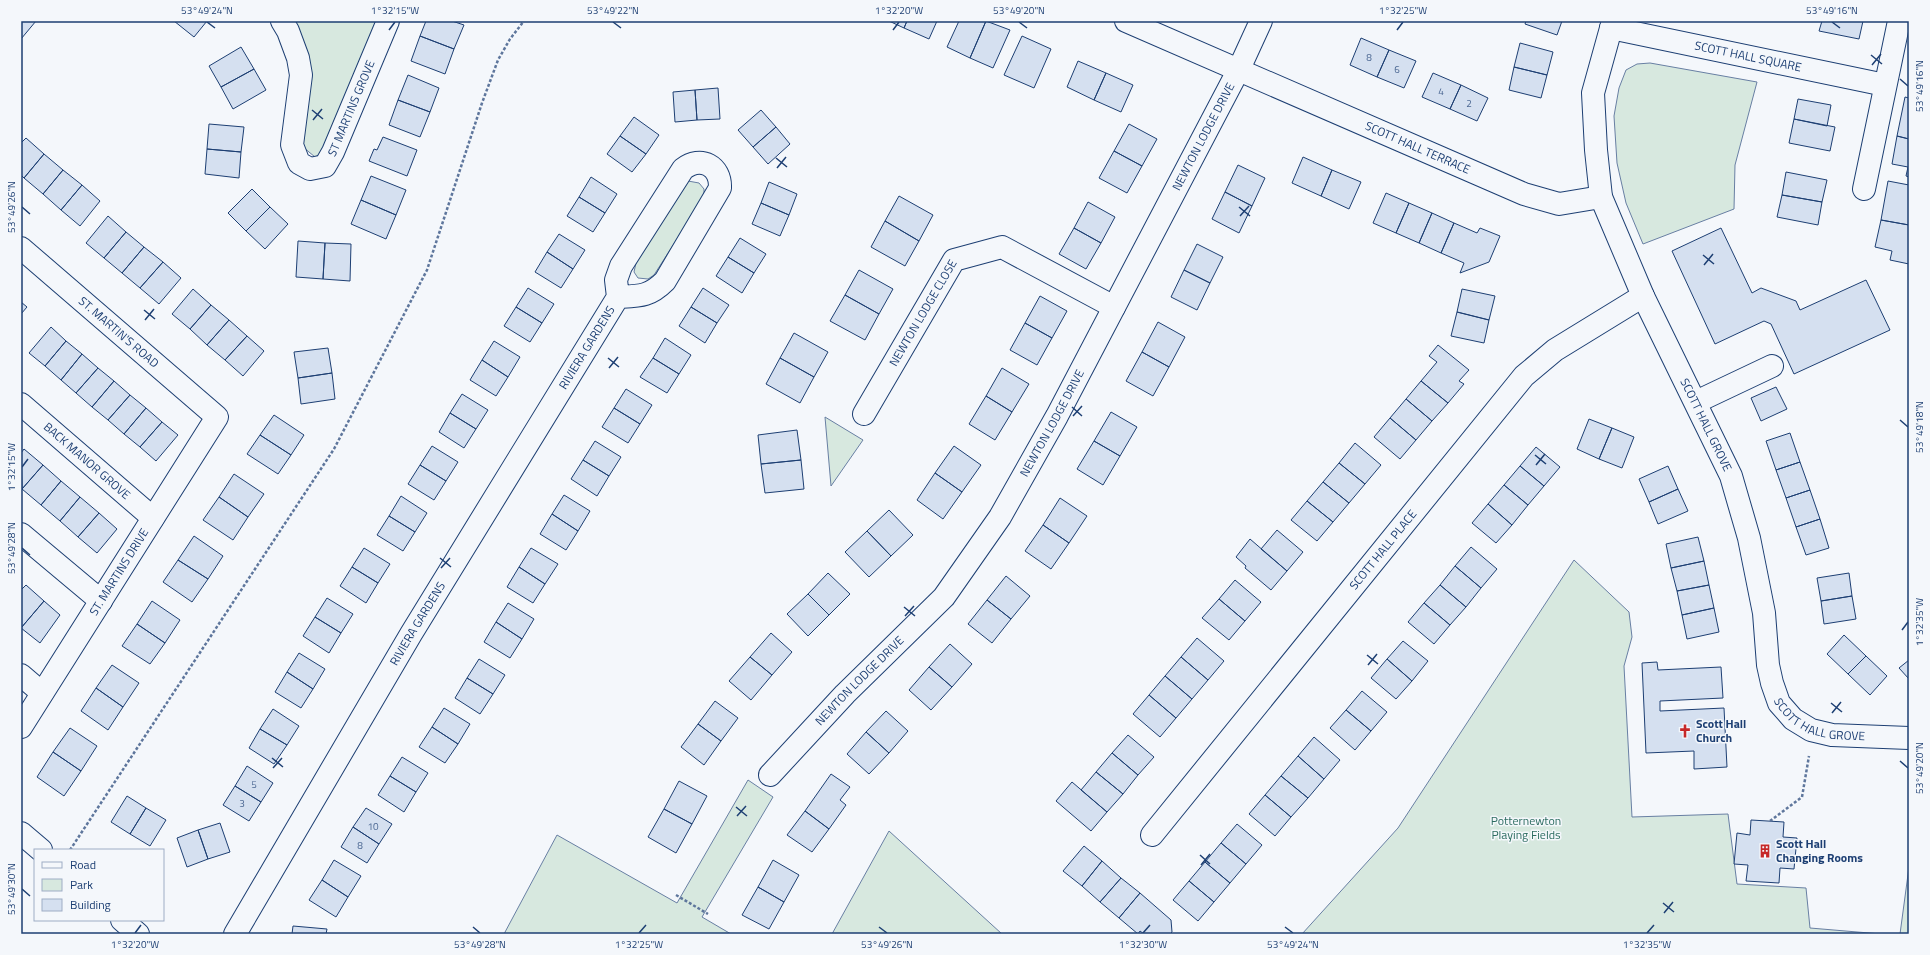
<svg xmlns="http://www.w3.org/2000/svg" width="1930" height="955" font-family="'Titillium Web',sans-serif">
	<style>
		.green { fill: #d7e8df; stroke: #687fa3 }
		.building { fill: #d5e0f0; stroke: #1d3f73 }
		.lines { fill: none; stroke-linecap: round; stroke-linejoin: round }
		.minor-casing { stroke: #1d3f73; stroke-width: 24 }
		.major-casing { stroke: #1d3f73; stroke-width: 24 }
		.path { stroke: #5e769c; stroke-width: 2.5; stroke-dasharray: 3 2; stroke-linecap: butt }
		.minor { stroke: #f4f7fb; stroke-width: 22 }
		.major { stroke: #f4f7fb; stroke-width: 22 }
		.ticks { fill: none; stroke: #1d3f73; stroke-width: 1.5 }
		.labels { text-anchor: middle; stroke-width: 3; stroke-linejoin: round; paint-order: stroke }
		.number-label { font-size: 10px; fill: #4b6792 }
		.street-label { font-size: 12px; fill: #1d3f73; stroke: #f4f7fb }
		.poi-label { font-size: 12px; font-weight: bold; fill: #1d3f73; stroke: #f4f7fb; text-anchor: start }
		.park-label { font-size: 12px; fill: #2c6c60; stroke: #f4f7fb }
		.neatline { fill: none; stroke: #1d3f73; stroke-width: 1.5 }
		.ticks-label { font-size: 10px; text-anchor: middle; fill: #1d3f73 }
	</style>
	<rect width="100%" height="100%" fill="#f4f7fb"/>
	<path class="green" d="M292 21H379L325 151 315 157 303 147Z
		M1650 63 1757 82 1735 165 1734 209 1643 244 1626 203 1617 163 1614 116 1619 88 1626 70 1637 64Z
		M688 181 699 183 704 189V197L654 275 648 279 638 278 634 272 636 263 685 183Z
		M825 417 863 440 831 486Z
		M1574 560 1629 612 1632 637 1624 666 1632 817 1728 814 1737 884 1806 888 1810 928 1881 934H1302L1398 828Z
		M748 780 773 797 702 917 731 934H504L557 835 677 903Z
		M889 831 1002 934H832Z
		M1909 867V934H1900Z"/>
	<path class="building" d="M21 21H36L21 39Z
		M174 21H207L194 37Z
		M426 21H452L464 25 454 49 420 36Z
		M889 21H907L904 28Z
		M907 21H937L929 39 904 28Z
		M959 21H986L970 58 947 47Z
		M986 21 1010 30 993 68 970 58Z
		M1526 21H1562L1557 35 1525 24Z
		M1822 21H1863L1859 39 1819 31Z
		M420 36 454 49 445 74 411 61Z
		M1022 36 1051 49 1034 88 1004 75Z
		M1361 38 1389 50 1377 77 1350 65Z
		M1520 43 1553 52 1547 75 1514 67Z
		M241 47 254 69 221 87 209 66Z
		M1389 50 1416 61 1404 88 1377 77Z
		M1078 61 1106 73 1094 100 1067 87Z
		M1514 67 1547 75 1541 98 1509 90Z
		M254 69 266 90 233 109 221 87Z
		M1106 73 1133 85 1121 112 1094 100Z
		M1433 73 1461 85 1450 109 1422 97Z
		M408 75 439 88 430 112 398 100Z
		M1461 85 1488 98 1477 121 1450 109Z
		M718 88 720 119 697 120 695 90Z
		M695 90 697 120 675 122 673 92Z
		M1905 97 1909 98V139L1897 136Z
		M1798 99 1831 105 1827 126 1794 119Z
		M398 100 430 112 420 137 389 125Z
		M761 110 776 127 753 147 738 130Z
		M634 117 659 135 646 154 620 136Z
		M1794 119 1835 127 1830 151 1789 143Z
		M209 124 244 127 241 152 207 149Z
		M1129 124 1157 139 1142 166 1114 151Z
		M776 127 790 144 768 164 753 147Z
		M620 136 646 154 632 172 607 154Z
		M1897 136 1909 139V177L1906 176 1908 167 1892 164Z
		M383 137 417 150 407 176 369 161 374 149 377 150Z
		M26 138 44 154 24 178 21 175V143Z
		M207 149 241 152 239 178 205 174Z
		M1114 151 1142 166 1127 193 1099 178Z
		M44 154 63 170 43 194 24 178Z
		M1303 157 1332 170 1321 196 1292 183Z
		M1238 165 1265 178 1252 206 1225 192Z
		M63 170 82 185 61 210 43 194Z
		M1332 170 1361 182 1349 209 1321 196Z
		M1786 172 1827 180 1822 202 1782 195Z
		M371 176 406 190 396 215 361 200Z
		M591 177 617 194 605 213 579 197Z
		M1888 181 1909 185V225L1881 220Z
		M769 182 797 194 789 215 761 203Z
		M82 185 100 201 80 226 61 210Z
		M252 189 270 207 246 231 228 213Z
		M1225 192 1252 206 1239 233 1212 219Z
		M1386 193 1409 203 1396 233 1373 223Z
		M1782 195 1822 202 1818 225 1777 217Z
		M899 196 933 215 919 241 885 221Z
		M579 197 605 213 593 232 567 216Z
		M361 200 396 215 386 239 351 224Z
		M1088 202 1115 217 1101 243 1074 228Z
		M761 203 789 215 780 236 752 224Z
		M1409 203 1432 213 1419 243 1396 233Z
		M270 207 288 224 265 249 246 231Z
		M1432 213 1454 223 1441 253 1419 243Z
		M108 216 126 232 104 258 86 243Z
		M1881 220 1909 225V264L1890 260 1892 251 1875 247Z
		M885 221 919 241 905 266 871 247Z
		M1454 223 1477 233 1480 228 1500 236 1489 262 1460 273 1464 263 1441 253Z
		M1074 228 1101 243 1086 269 1059 254Z
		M1721 228 1752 293 1761 288 1796 301 1800 310 1866 280 1890 330 1794 374 1771 324 1764 321 1715 344 1672 251Z
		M126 232 144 247 122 273 104 258Z
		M559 234 585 250 573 269 547 252Z
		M740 238 766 254 754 273 728 257Z
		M298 241 325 243 323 279 296 277Z
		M325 243 351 244 350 281 323 279Z
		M1197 244 1223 257 1210 283 1184 270Z
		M144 247 163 262 140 288 122 273Z
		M547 252 573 269 561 288 535 272Z
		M728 257 754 273 742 293 716 276Z
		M163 262 181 278 159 304 140 288Z
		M859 270 893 289 879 314 845 295Z
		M1184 270 1210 283 1197 310 1171 297Z
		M528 288 554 304 542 323 516 307Z
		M703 288 729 305 717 323 691 307Z
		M193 289 211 305 190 329 172 314Z
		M1462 289 1495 296 1489 320 1457 312Z
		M845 295 879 314 865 340 830 321Z
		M1040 296 1067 311 1052 338 1025 323Z
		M21 302 27 307 21 314Z
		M211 305 229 320 207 345 190 329Z
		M516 307 542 323 530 342 504 326Z
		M691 307 717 323 705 343 679 326Z
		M1457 312 1489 320 1484 343 1451 336Z
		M229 320 247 336 225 360 207 345Z
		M1158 322 1185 337 1169 367 1142 352Z
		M1025 323 1052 338 1037 365 1010 350Z
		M51 327 66 341 45 366 29 353Z
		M794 333 828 352 814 377 780 358Z
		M247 336 264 351 243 376 225 360Z
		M665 338 691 355 679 374 653 358Z
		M66 341 82 354 61 380 45 366Z
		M494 341 520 357 508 377 482 360Z
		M1438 345 1469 370 1459 381 1464 384 1448 403 1421 381 1437 362 1429 356Z
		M328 348 332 373 298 378 294 352Z
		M1142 352 1169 367 1153 396 1126 381Z
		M82 354 98 368 76 393 61 380Z
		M653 358 679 374 667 393 640 377Z
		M780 358 814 377 800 403 766 384Z
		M482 360 508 377 496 396 470 380Z
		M98 368 114 381 92 407 76 393Z
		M1002 368 1029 384 1012 412 986 396Z
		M332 373 335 399 301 404 298 378Z
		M114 381 130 395 108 420 92 407Z
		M1421 381 1448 403 1432 421 1406 399Z
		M1776 387 1787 409 1761 421 1751 398Z
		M626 389 652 405 640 424 614 408Z
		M462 394 488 410 476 429 450 413Z
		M130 395 146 408 124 434 108 420Z
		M986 396 1012 412 995 440 969 424Z
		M1406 399 1432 421 1416 440 1390 418Z
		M146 408 162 422 140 447 124 434Z
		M614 408 640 424 628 443 602 427Z
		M1111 412 1137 427 1120 456 1094 441Z
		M450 413 476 429 464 448 439 432Z
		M274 415 304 435 291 455 260 435Z
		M1390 418 1416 440 1400 459 1374 437Z
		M1589 419 1612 428 1599 459 1577 449Z
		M162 422 178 435 156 461 140 447Z
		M1612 428 1634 437 1622 468 1599 459Z
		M797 430 801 460 761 464 758 435Z
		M1790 433 1800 462 1776 470 1766 441Z
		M260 435 291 455 278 474 247 454Z
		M595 441 621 457 609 476 583 460Z
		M1094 441 1120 456 1103 485 1077 469Z
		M1355 443 1381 465 1365 484 1339 463Z
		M432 446 458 462 446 481 420 465Z
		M954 446 981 465 962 492 935 473Z
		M1536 447 1560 467 1544 486 1520 466Z
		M24 449 43 465 22 489 21 453Z
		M583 460 609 476 597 496 571 479Z
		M801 460 804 489 765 493 761 464Z
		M1800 462 1810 490 1786 498 1776 470Z
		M1339 463 1365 484 1349 503 1323 482Z
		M43 465 61 481 41 505 22 489Z
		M420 465 446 481 434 500 408 484Z
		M1520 466 1544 486 1528 505 1504 485Z
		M1668 466 1678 489 1649 502 1639 479Z
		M935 473 962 492 943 519 917 500Z
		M234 474 264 494 248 517 219 497Z
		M61 481 80 497 60 521 41 505Z
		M1323 482 1349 503 1333 522 1307 501Z
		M1504 485 1528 505 1512 525 1488 504Z
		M1678 489 1688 511 1658 524 1649 502Z
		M1810 490 1820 519 1796 527 1786 498Z
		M564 495 590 511 578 531 552 514Z
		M401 496 427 513 415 532 389 516Z
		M80 497 99 513 78 537 60 521Z
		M219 497 248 517 233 540 203 520Z
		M1060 498 1087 516 1069 543 1043 525Z
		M1307 501 1333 522 1317 541 1291 520Z
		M1488 504 1512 525 1496 543 1472 523Z
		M889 510 913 535 891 556 867 531Z
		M99 513 117 529 97 553 78 537Z
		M552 514 578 531 566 550 540 534Z
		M389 516 415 532 403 551 377 535Z
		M1820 519 1829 548 1806 555 1796 527Z
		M1043 525 1069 543 1051 569 1025 551Z
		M1277 530 1303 552 1287 571 1261 549Z
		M867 531 891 556 869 577 845 552Z
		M194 536 223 556 208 579 178 560Z
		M1698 537 1704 561 1671 568 1666 544Z
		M1250 539 1287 571 1271 590 1245 568 1246 566 1236 557Z
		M1471 547 1497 569 1481 588 1455 566Z
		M364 548 390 564 378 583 352 567Z
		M531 548 558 564 545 584 519 567Z
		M178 560 208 579 192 602 163 582Z
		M1704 561 1709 585 1677 591 1671 568Z
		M1455 566 1481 588 1466 607 1440 585Z
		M352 567 378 583 366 603 340 586Z
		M519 567 545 584 533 603 507 587Z
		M828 573 850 594 829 615 808 594Z
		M1849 573 1852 596 1821 601 1817 578Z
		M1006 576 1030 596 1011 619 987 600Z
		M1235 580 1261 602 1245 621 1219 599Z
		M26 585 44 601 21 628V590Z
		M1440 585 1466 607 1450 625 1424 603Z
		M1709 585 1714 608 1682 615 1677 591Z
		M808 594 829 615 808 636 787 614Z
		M1852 596 1856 619 1824 624 1821 601Z
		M327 598 353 614 341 633 315 617Z
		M1219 599 1245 621 1229 640 1202 618Z
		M987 600 1011 619 992 643 968 624Z
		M44 601 60 615 40 643 21 628Z
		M152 601 180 620 165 643 137 624Z
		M508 603 534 619 522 639 496 622Z
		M1424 603 1450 625 1434 644 1408 622Z
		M1714 608 1719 632 1687 639 1682 615Z
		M315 617 341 633 329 653 303 636Z
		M496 622 522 639 510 658 484 642Z
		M137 624 165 643 150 664 122 646Z
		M771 633 792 652 772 675 750 657Z
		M1844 635 1866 656 1848 674 1827 654Z
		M1197 638 1224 661 1208 680 1181 657Z
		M1403 641 1428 661 1412 681 1387 659Z
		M950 644 972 664 952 687 929 667Z
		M299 653 325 669 313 689 287 672Z
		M1866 656 1887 676 1870 695 1848 674Z
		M750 657 772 675 751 700 729 681Z
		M1181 657 1208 680 1192 699 1165 676Z
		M479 659 505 675 493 694 467 678Z
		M1387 659 1412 681 1396 699 1371 678Z
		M1909 660V679L1899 668Z
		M1657 662 1658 670 1721 667 1723 698 1660 701V711L1724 708 1727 767 1694 769V751L1646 753 1642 663Z
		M112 665 139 683 123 707 96 688Z
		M929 667 952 687 931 710 909 690Z
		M287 672 313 689 301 708 275 692Z
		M1165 676 1192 699 1176 718 1149 695Z
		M467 678 493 694 480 714 455 698Z
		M96 688 123 707 108 730 81 711Z
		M1362 691 1387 712 1371 731 1346 710Z
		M1149 695 1176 718 1160 737 1133 714Z
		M715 701 738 718 721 741 698 724Z
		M444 708 470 724 458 744 432 727Z
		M273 709 299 726 287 745 260 729Z
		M1346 710 1371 731 1355 750 1330 728Z
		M886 711 908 731 889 753 866 732Z
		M698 724 721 741 704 765 681 747Z
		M432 727 458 744 445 763 419 747Z
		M70 728 97 746 81 771 53 752Z
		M260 729 287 745 274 764 249 748Z
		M866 732 889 753 869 774 847 754Z
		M1128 735 1154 757 1138 775 1112 753Z
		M1314 737 1340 760 1324 779 1298 756Z
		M53 752 81 771 64 796 37 777Z
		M1112 753 1138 775 1123 794 1096 772Z
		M1298 756 1324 779 1308 798 1281 776Z
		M402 757 428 773 416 792 390 776Z
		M247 766 273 783 261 802 235 786Z
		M1096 772 1123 794 1107 812 1081 790Z
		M831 774 850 787 840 800 846 805 829 829 805 811Z
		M390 776 416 792 404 812 378 795Z
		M1281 776 1308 798 1291 817 1265 795Z
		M679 781 707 796 692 824 664 809Z
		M1072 782 1107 812 1091 831 1056 801Z
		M235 786 261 802 249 821 223 805Z
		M1265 795 1291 817 1275 836 1249 814Z
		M127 796 146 808 130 834 111 822Z
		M146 808 166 820 150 846 130 834Z
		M366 808 392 824 379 844 353 827Z
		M664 809 692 824 676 853 648 837Z
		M805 811 829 829 812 852 787 835Z
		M1751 820 1784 822 1783 837 1797 838 1794 869 1780 868 1779 883 1746 881 1748 865 1734 864 1737 833 1750 835Z
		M220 823 230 852 208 859 198 830Z
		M1237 824 1262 845 1246 864 1221 843Z
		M353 827 379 844 367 863 341 847Z
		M198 830 208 859 187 867 177 838Z
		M1221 843 1246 864 1230 883 1205 862Z
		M1084 846 1102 861 1082 886 1063 871Z
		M334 860 361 876 348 897 322 880Z
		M773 860 799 875 784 902 758 887Z
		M1102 861 1121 878 1100 902 1082 886Z
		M1205 862 1230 883 1214 902 1189 881Z
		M1121 878 1140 893 1119 918 1100 902Z
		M322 880 348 897 336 917 309 900Z
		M1189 881 1214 902 1198 921 1173 900Z
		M758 887 784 902 769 929 742 915Z
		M1140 893 1171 920 1172 932 1170 934H1144L1140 931 1138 934 1119 918Z
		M293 926 327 929 326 934H292Z"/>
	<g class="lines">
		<g class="minor-casing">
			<g id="minor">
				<path id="s1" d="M282 21 288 31 298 58 301 75 292 145 299 163 310 169 325 166 333 152 388 21"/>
				<path id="s2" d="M1126 21 1524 194 1559 204 1601 197"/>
				<path id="s3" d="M1613 21 1593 93 1596 150 1601 197 1643 296 1731 476 1749 538 1764 613 1768 665 1772 683 1779 703 1793 719 1811 730 1832 735 1909 738"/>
				<path id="s4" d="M1611 28 1885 85"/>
				<path d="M1864 189 1899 21"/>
				<path id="s5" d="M21 248 217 417 21 727"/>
				<path d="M1696 402 1772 366"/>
				<path id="s6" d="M21 404 153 518"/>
				<path id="s7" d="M864 414 954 260 1002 247 1114 307"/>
				<path d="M21 534 101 601"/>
				<path d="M21 675 42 693"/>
				<path id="s8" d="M770 775 845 694 944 597 1000 517 1057 416 1239 69 1261 21"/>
				<path id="s9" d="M1152 835 1524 376 1555 350 1643 296"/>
				<path id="s10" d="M235 934 411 634 618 297 616 280 621 266 683 169C701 155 721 166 720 188L665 281C649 297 639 296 618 297"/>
			</g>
		</g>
		<g class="major-casing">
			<path id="major" d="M21 833 41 850
				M122 920 138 934"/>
		</g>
		<path class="path" d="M1770 821 1802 797 1809 756
			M70 850 334 449 427 270 482 103 498 60 510 39 524 21
			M676 895 708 914"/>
		<use href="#minor" class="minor"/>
		<use href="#major" class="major"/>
	</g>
	<path class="ticks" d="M207 22 215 28M613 22 621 28M1019 22 1027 28M1832 22 1840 28M389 30 395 22M893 30 899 22M1397 30 1403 22M1871 55 1882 64M1872 65 1881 54M1900 79 1908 86M312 110 323 119M313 120 322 109M776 158 787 167M777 168 786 157M22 207 30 214M1239 207 1250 216M1240 216 1249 206M1703 255 1714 264M1704 265 1713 254M144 310 155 319M145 320 154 309M608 358 619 367M609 368 618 357M1072 407 1082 416M1073 416 1082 406M1900 420 1908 427M1535 455 1546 464M1536 465 1545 454M22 467 28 459M22 548 30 555M440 558 451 567M441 568 450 558M904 607 915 616M905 616 914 606M1902 630 1908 622M1367 655 1378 664M1368 665 1377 654M1831 703 1842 712M1832 713 1841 702M272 758 283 767M1900 761 1908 768M273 768 282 758M736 807 747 816M737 816 746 806M1200 855 1210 864M1201 865 1210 854M22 889 30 896M1663 903 1674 912M1664 913 1673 902M473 927 480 933M879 927 887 933M1285 927 1293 933M135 933 141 925M639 933 646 925M1143 933 1150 925M1647 933 1654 925"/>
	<defs>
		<g id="church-bare" transform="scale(1.08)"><path d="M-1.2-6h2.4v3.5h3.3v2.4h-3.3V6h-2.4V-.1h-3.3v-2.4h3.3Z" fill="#c62828" stroke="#f4f7fb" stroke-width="2.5" paint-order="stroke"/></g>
		<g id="building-bare" transform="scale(1.08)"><path d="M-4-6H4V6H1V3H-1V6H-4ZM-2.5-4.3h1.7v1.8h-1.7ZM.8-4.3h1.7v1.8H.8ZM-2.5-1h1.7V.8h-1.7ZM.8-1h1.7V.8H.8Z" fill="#c62828" stroke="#f4f7fb" stroke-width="2.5" paint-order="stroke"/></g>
	</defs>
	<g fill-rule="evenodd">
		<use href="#church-bare" x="1685" y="731"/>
		<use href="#building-bare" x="1765" y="851"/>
	</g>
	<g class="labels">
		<g class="number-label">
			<text x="1369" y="61">8</text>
			<text x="1397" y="73">6</text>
			<text x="1441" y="95">4</text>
			<text x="1469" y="107">2</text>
			<text x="254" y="788">5</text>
			<text x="242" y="807">3</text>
			<text x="373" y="830">10</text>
			<text x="360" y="849">8</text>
		</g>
		<g class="street-label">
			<text dy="4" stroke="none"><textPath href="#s4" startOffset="140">SCOTT HALL SQUARE</textPath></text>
			<text dy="4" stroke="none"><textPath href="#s1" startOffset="239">ST MARTINS GROVE</textPath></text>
			<text dy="4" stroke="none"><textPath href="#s8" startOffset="778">NEWTON LODGE DRIVE</textPath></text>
			<text dy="4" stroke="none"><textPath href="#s2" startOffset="318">SCOTT HALL TERRACE</textPath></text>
			<text dy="4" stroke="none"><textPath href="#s7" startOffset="117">NEWTON LODGE CLOSE</textPath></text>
			<text dy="4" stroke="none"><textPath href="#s5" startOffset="129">ST. MARTIN'S ROAD</textPath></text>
			<text dy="4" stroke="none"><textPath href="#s10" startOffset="684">RIVIERA GARDENS</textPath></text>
			<text dy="4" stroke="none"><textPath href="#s8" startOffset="454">NEWTON LODGE DRIVE</textPath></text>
			<text dy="4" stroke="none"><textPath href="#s3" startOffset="430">SCOTT HALL GROVE</textPath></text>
			<text dy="4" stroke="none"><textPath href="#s6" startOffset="87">BACK MANOR GROVE</textPath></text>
			<text dy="4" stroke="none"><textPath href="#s9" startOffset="367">SCOTT HALL PLACE</textPath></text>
			<text transform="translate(119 572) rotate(-58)" y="4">ST. MARTINS DRIVE</text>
			<text dy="4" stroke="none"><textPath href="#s10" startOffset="360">RIVIERA GARDENS</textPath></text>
			<text dy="4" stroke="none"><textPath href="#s8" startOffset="130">NEWTON LODGE DRIVE</textPath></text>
			<text dy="4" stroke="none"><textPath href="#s3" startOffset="766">SCOTT HALL GROVE</textPath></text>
		</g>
		<g class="poi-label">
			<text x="1696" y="728">Scott Hall<tspan x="1696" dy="14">Church</tspan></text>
			<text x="1776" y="848">Scott Hall<tspan x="1776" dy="14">Changing Rooms</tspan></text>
		</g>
		<g class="park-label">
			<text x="1526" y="825">Potternewton<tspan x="1526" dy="14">Playing Fields</tspan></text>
		</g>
	</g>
	<rect width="1930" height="955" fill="none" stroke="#f4f7fb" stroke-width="44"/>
	<rect x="34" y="849" width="130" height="72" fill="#f4f7fb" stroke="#9eadc5"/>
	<rect x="42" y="862" width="20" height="6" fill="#f4f7fb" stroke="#9eadc5"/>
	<text x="70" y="869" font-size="12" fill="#1d3f73">Road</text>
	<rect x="42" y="879" width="20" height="12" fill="#d7e8df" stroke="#9eadc5"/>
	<text x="70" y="889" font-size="12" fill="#1d3f73">Park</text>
	<rect x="42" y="899" width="20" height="12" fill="#d5e0f0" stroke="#9eadc5"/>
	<text x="70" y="909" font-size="12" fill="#1d3f73">Building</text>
	<rect x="22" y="22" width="1886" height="911" class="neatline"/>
	<g class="ticks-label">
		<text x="207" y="14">53°49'24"N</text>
		<text x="395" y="14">1°32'15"W</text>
		<text x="613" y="14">53°49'22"N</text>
		<text x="899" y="14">1°32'20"W</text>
		<text x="1019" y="14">53°49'20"N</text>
		<text x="1403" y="14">1°32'25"W</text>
		<text x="1832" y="14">53°49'16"N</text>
		<text transform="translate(1919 86) rotate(-90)" y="4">53°49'16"N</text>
		<text transform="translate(11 207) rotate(-90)" y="4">53°49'26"N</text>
		<text transform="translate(1919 427) rotate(-90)" y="4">53°49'18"N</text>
		<text transform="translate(11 467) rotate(-90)" y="4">1°32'15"W</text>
		<text transform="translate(11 548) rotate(-90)" y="4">53°49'28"N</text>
		<text transform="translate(1919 622) rotate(-90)" y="4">1°32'35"W</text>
		<text transform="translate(1919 768) rotate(-90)" y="4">53°49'20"N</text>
		<text transform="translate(11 889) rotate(-90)" y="4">53°49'30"N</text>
		<text x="135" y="948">1°32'20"W</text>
		<text x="480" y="948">53°49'28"N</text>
		<text x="639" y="948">1°32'25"W</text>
		<text x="887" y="948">53°49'26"N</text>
		<text x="1143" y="948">1°32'30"W</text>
		<text x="1293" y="948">53°49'24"N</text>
		<text x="1647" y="948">1°32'35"W</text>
	</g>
</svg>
